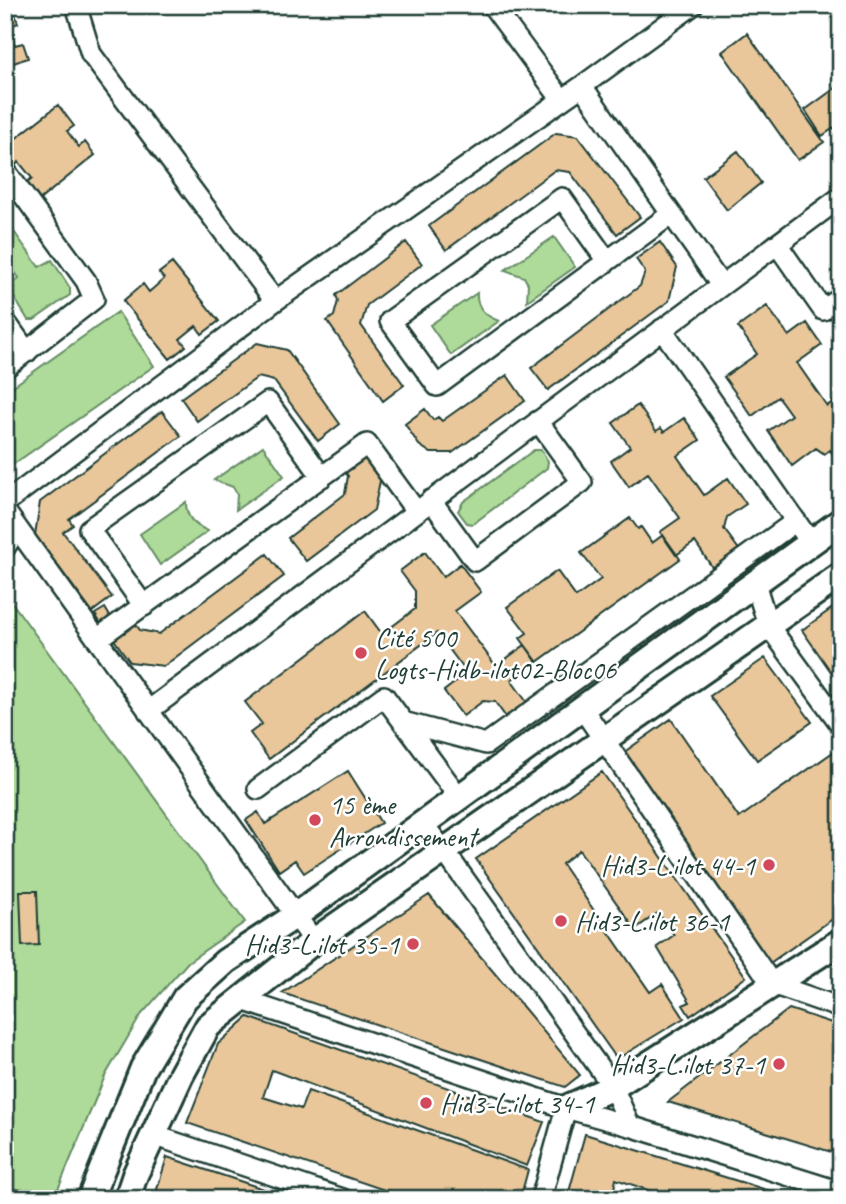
<svg xmlns="http://www.w3.org/2000/svg" width="846" height="1204" font-family="Caveat,sans-serif">
	<style>
		.green { fill: #aedb99; stroke: #668c66; stroke-width: 2 }
		.building { fill: #e9c79b; stroke: #1f3d34; stroke-width: 2 }
		.lines { fill: none; stroke-linecap: round; stroke-linejoin: round }
		.service-casing { stroke: #1f3d34; stroke-width: 15 }
		.minor-casing { stroke: #1f3d34; stroke-width: 24 }
		.tertiary-casing { stroke: #1f3d34; stroke-width: 30 }
		.service { stroke: #fff; stroke-width: 10 }
		.minor { stroke: #fff; stroke-width: 19 }
		.tertiary { stroke: #fff; stroke-width: 24 }
		.poi-dot { fill: #d1495b; stroke: #fff; stroke-width: 2.5 }
		.labels { text-anchor: middle; stroke-width: 5; stroke-linejoin: round; paint-order: stroke }
		.poi-label { font-size: 28px; fill: #1f3d34; stroke: #fff; text-anchor: start }
	</style>
	<rect width="100%" height="100%" fill="#fff"/>
	<filter id="ink" filterUnits="userSpaceOnUse"><feTurbulence type="fractalNoise" baseFrequency=".0143" numOctaves="2"/><feDisplacementMap in="SourceGraphic" scale="14" xChannelSelector="R" yChannelSelector="G"/><feConvolveMatrix kernelMatrix="1 2 1 2 8 2 1 2 1" color-interpolation-filters="sRGB"/></filter>
	<g filter="url(#ink)">
		<path class="green" d="M5 219 39 267 52 260 70 288V295L34 320H28L9 289 19 278 5 259Z
			M554 237 575 267 527 301 528 284 524 277 505 270Z
			M477 293C476 308 485 316 499 321L451 355 430 325Z
			M118 312 154 366 5 470V392Z
			M263 446 284 476 236 510 237 494 233 487 214 480Z
			M534 450H541L548 461 547 468 473 524 467 523 458 511 463 502Z
			M186 502C186 518 194 525 208 531L160 565 140 534Z
			M5 593 245 922 188 962 141 1015 105 1076 54 1199H47L5 1185Z"/>
		<path class="building" d="M5 5H12L18 23 9 27 15 45 23 43 28 58 5 66Z
			M747 33 824 142 798 160 722 52Z
			M841 84V123L822 136 805 110Z
			M58 105 74 126 67 131 79 147 85 142 95 155 38 201 25 184 32 178 19 162 12 168 5 159V147Z
			M556 133 578 136 640 217 617 234 570 172 555 170 446 250 429 226Z
			M738 151 761 183 727 210 703 177Z
			M406 242 422 264 367 305 361 325 404 385 383 401 327 321 334 316 338 301 336 295Z
			M660 242 677 267 669 301 548 390 531 368 640 286 645 272 636 259Z
			M172 263 219 321 202 334 196 326 180 339 186 346 170 359 123 301 143 284 149 292 164 279 159 273Z
			M767 306 789 336 807 323 822 345 797 363 827 406 841 396V466L830 450 824 454 816 448 792 466 768 431 791 415 778 397 752 416 724 377 757 354 738 327Z
			M257 343 287 350 340 424 318 441 274 381 258 377 197 421 181 398Z
			M507 375 525 401 452 453H431L419 445 405 424 425 409 433 420 438 417 442 421Z
			M638 405 656 431 661 428 664 432 684 418 700 440 677 456 704 495 728 478 746 504 727 517 724 529 740 551 714 570 695 542 676 555 660 532 680 518 648 473 629 487 611 461 630 447 613 423Z
			M162 411 181 436 69 519 73 525 63 532 112 597 92 612 35 535 40 502Z
			M363 449 381 476 374 510 306 561 288 538 345 494 348 476 340 465Z
			M630 518 638 529 641 527 652 543 663 535 680 559 537 662 520 638 527 633 507 607 557 571 576 597 601 579 581 553Z
			M425 552 443 577 460 564 481 592 455 611 496 666 525 645 537 661 511 680 531 708 510 723 495 702 483 701 463 716 444 691 467 673 437 633 269 759 250 733 262 724 245 702 365 611 382 634 415 609V591L400 571Z
			M267 554 284 576 164 666 130 662 113 638 134 622 140 630 159 634Z
			M841 602V686L802 630Z
			M105 608 114 623 104 629 95 614Z
			M765 658 812 722 757 760 710 696Z
			M671 719 739 818 836 750 841 758V913L767 965 620 755Z
			M348 771 381 823 304 873 295 860 279 871 246 820 258 812 265 824Z
			M602 772 746 977 690 1016 683 1005 690 1002 657 947 674 935 658 913 635 929 579 850 562 864 650 992 662 984 684 1018 617 1059 476 859Z
			M20 891H37L39 945 22 946Z
			M429 895 580 1075 565 1087 282 993Z
			M789 1009 841 1026V1155L668 1102Z
			M248 1017 544 1122 527 1166 272 1070 263 1097 301 1109 308 1091 528 1170 520 1199H411L187 1123 218 1044Z
			M585 1134 796 1199H674L616 1179 612 1199H567Z
			M167 1157 294 1199H154Z"/>
		<g class="lines">
			<g class="service-casing">
				<path id="service" d="M5 556 20 532"/>
			</g>
			<g class="minor-casing">
				<path id="minor" d="M76 5 91 54 275 301
					M492 5 562 100
					M582 86 721 285
					M5 170 86 281 94 299 5 368
					M777 244 823 310 841 298
					M607 261 562 198 390 321 437 386 670 215
					M5 321 27 352
					M662 329 811 543
					M431 500 475 561 582 482 538 421
					M5 503 275 301 582 86 693 5
					M5 511 314 941
					M755 583 768 625 841 725
					M144 606 89 529 268 402 322 477
					M97 639 367 444 416 511
					M582 708 772 984 841 1008
					M148 711 841 197
					M403 722 486 744 796 521
					M258 789 384 696 458 796
					M422 823 445 852 613 1087 630 1126
					M239 999 566 1108 630 1126 841 1192
					M153 1135 343 1199
					M5 1198 8 1199
					M541 1199 566 1108"/>
			</g>
			<g class="tertiary-casing">
				<path id="tertiary" d="M566 1108 613 1087 841 941
					M90 1199 143 1068 185 998 226 961 295 916 841 521
					M127 1199 135 1175 181 1075 208 1026 314 941 841 575"/>
			</g>
			<use href="#service" class="service"/>
			<use href="#minor" class="minor"/>
			<use href="#tertiary" class="tertiary"/>
		</g>
	</g>
	<g class="poi-dot">
		<circle cx="361" cy="653" r="7"/>
		<circle cx="315" cy="820" r="7"/>
		<circle cx="769" cy="865" r="7"/>
		<circle cx="561" cy="921" r="7"/>
		<circle cx="413" cy="944" r="7"/>
		<circle cx="779" cy="1064" r="7"/>
		<circle cx="426" cy="1103" r="7"/>
	</g>
	<g class="labels">
		<g class="poi-label">
			<text x="375" y="647">Cité 500<tspan x="375" dy="32">Logts-Hidb-ilot02-Bloc06</tspan></text>
			<text x="329" y="814">15 ème<tspan x="329" dy="32">Arrondissement</tspan></text>
			<text x="755" y="875" text-anchor="end">Hid3-L.ilot 44-1</text>
			<text x="575" y="931">Hid3-L.ilot 36-1</text>
			<text x="399" y="954" text-anchor="end">Hid3-L.ilot 35-1</text>
			<text x="765" y="1074" text-anchor="end">Hid3-L.ilot 37-1</text>
			<text x="440" y="1113">Hid3-L.ilot 34-1</text>
		</g>
	</g>
	<rect width="846" height="1204" fill="none" stroke="#fff" stroke-width="28"/>
	<rect x="14" y="14" width="818" height="1176" fill="none" stroke="#1f3d34" stroke-width="2.5" filter="url(#ink)"/>
</svg>
